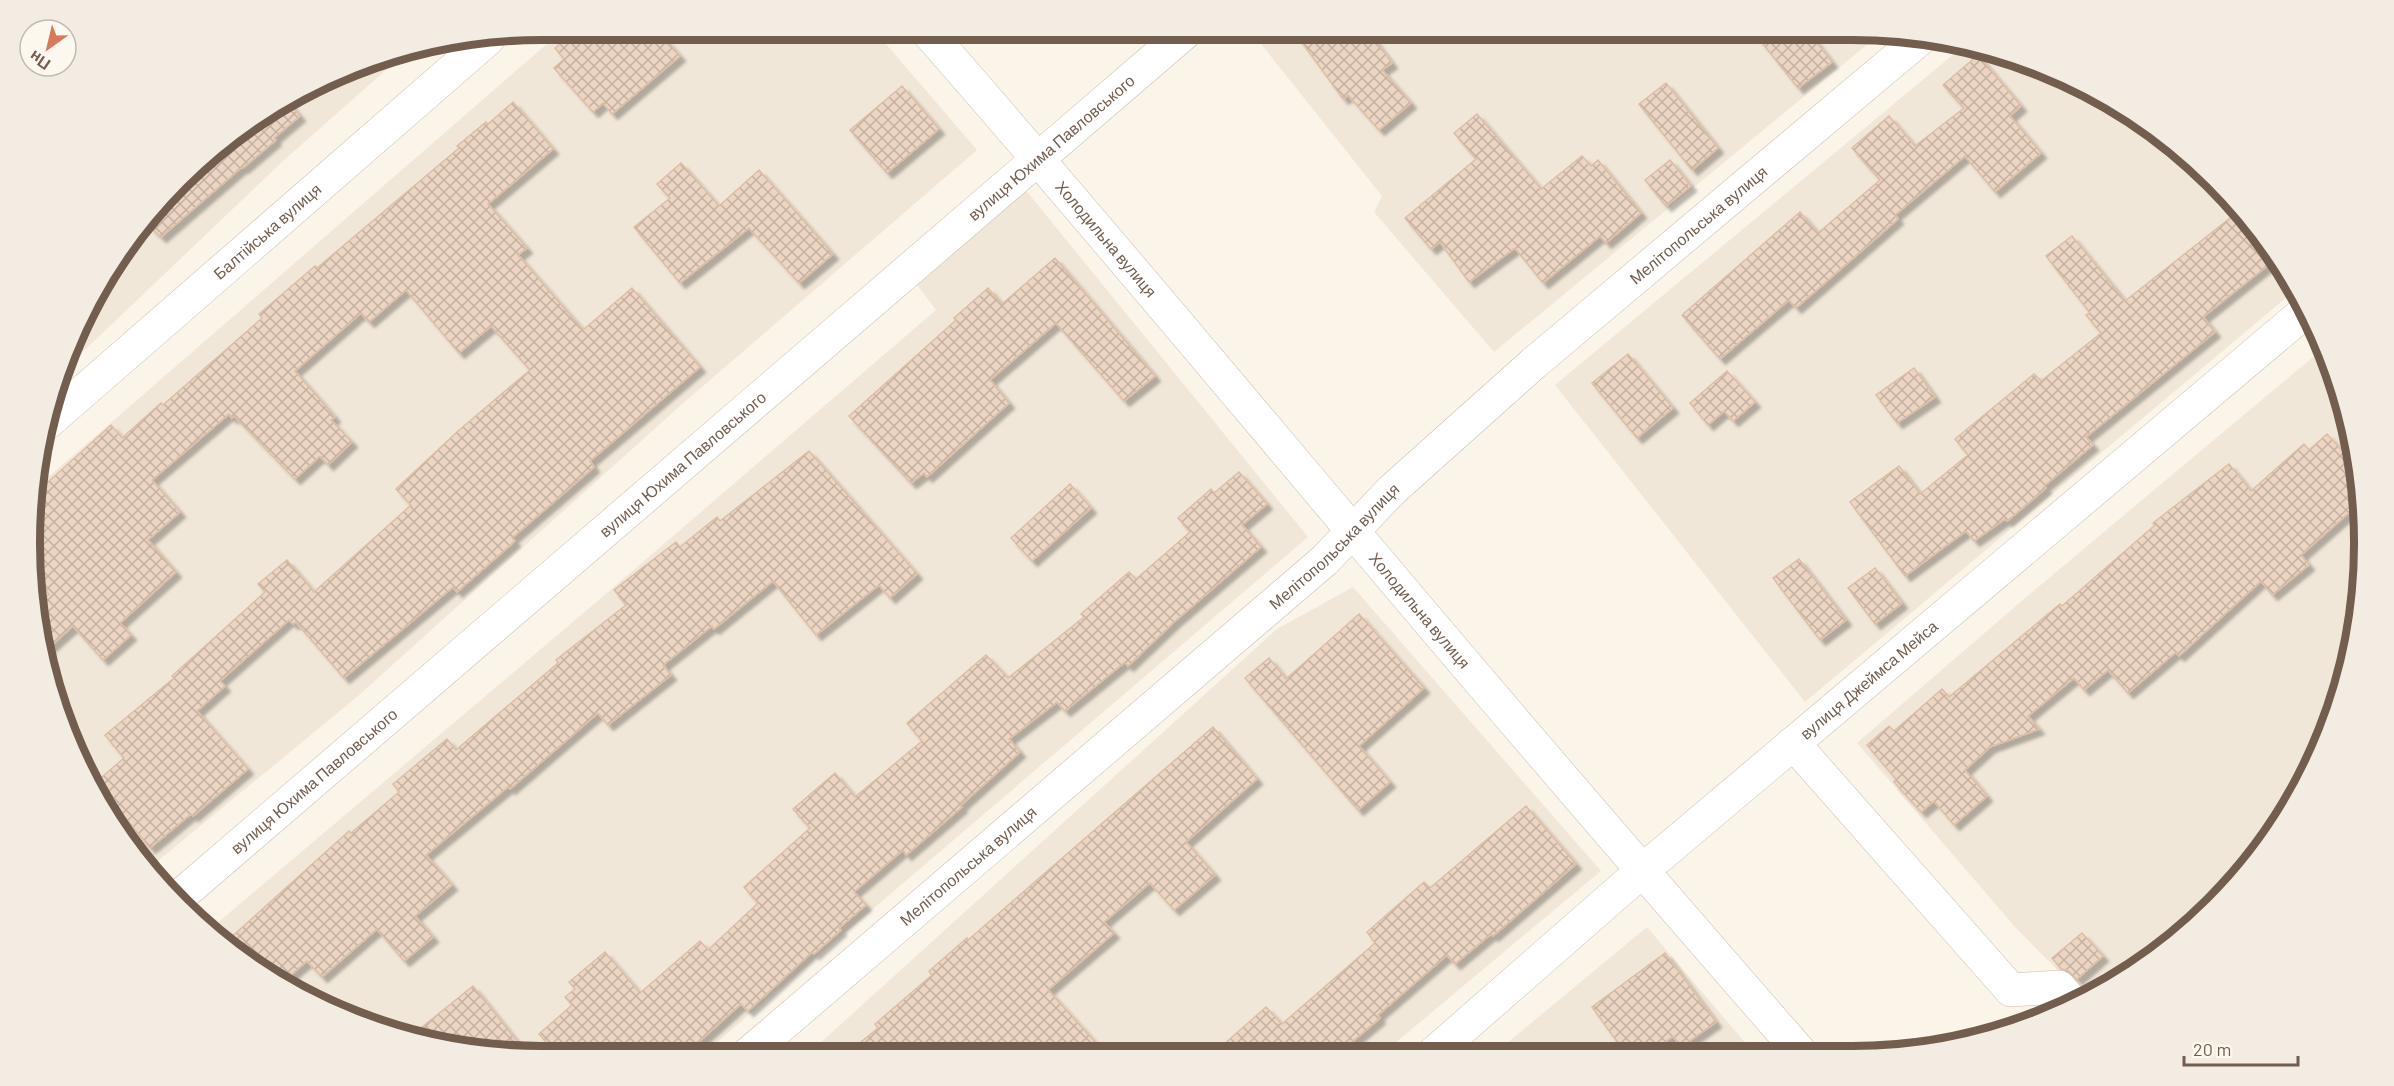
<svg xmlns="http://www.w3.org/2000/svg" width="2394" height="1086" font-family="Barlow,sans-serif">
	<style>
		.residential { fill: #f1e7d8 }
		.building { fill: url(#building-cross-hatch); stroke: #debda5; stroke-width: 1.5; filter: url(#shadow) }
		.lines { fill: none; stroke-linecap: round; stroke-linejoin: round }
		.minor-casing { stroke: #ccbdb0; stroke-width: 34 }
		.minor { stroke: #fff; stroke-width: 33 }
		.labels { text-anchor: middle; stroke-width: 5; stroke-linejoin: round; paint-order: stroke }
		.street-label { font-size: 16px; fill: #725d4f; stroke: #fdf8ef }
		.rim { fill: none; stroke: #725d4f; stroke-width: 8 }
	</style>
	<defs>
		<pattern id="building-cross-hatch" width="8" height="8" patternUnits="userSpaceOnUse" patternTransform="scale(1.5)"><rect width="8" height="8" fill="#edd5c3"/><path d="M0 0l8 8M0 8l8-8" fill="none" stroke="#c4b0a1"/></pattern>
		<filter id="shadow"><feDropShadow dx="5.5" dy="5.5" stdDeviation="1.5" flood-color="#0004"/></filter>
	</defs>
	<rect width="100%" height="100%" fill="#faf4e9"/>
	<path class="residential" d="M563 30H874L977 150 681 405 358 696 153 865 99 799 57 708 34 610 38 486Z
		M1250 30H1851L1881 33 1494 352 1374 212 1382 196Z
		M1966 44 2047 69 2136 116 2213 180 2277 258 2295 290 1805 702 1555 385Z
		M390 55 395 62 283 161 70 364 99 287 205 157 287 99 378 57Z
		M1024 188 1308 537 702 1055 543 1056 443 1046 347 1017 208 931 580 616 936 310 915 282Z
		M2325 347 2354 443 2364 543 2354 643 2325 739 2258 855 2164 950 2083 996 2015 927 1857 743 2031 593Z
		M1353 587 1601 871 1383 1053 807 1055 1277 629Z
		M1647 927 1753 1052 1495 1053Z"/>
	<path class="building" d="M576 30H638L649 42 660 33 680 56 612 114 603 103 593 112 554 68 564 59 555 48Z
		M1293 30H1367L1392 63 1382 70 1411 103 1379 130 1348 95 1343 99Z
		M1752 30H1807L1832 62 1798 88Z
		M1978 55 2021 106 2010 116 2041 153 1995 192 1965 156 1895 215 1898 219 1796 308 1789 300 1720 359 1682 315 1800 212 1818 233 1880 180 1852 148 1889 116 1915 146 1964 108 1943 85Z
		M1666 83 1718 148 1692 170 1639 104Z
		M902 86 939 129 887 173 850 130Z
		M286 99 300 116 274 138 276 140 243 168 242 167 161 237 149 226 206 157Z
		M513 102 553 149 488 204 527 248 518 255 583 330 632 288 700 367 590 461 594 467 512 538 515 541 457 592 453 587 344 678 296 622 293 624 289 620 220 681 225 686 197 711 248 769 193 816 191 814 150 848 96 782 124 758 105 735 174 678 172 676 265 592 258 584 287 560 314 592 411 505 396 489 458 431 530 370 491 326 459 353 406 290 369 322 361 313 295 371 335 417 331 420 352 442 328 465 320 456 295 479 234 416 232 418 229 414 152 480 180 512 148 540 176 572 120 623 131 635 103 660 73 626 44 652 34 610 49 594 35 579 38 491 111 425 122 438 161 403 163 405 262 318 259 314 315 266 317 268 459 148 457 146 486 122 488 124Z
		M1477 114 1541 189 1582 156 1591 166 1598 160 1641 213 1606 243 1600 236 1543 283 1515 248 1469 282 1440 242 1431 249 1405 218 1476 159 1454 133Z
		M1670 160 1691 186 1666 206 1645 180Z
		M681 163 719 206 759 170 833 254 799 283 749 228 680 283 634 227 670 198 657 184Z
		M2239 211 2277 258 2203 317 2215 332 2086 437 2093 445 2044 486 2046 488 2007 521 2005 519 1974 541 1966 531 1905 576 1850 502 1899 466 1920 494 1968 455 1955 439 2034 374 2041 381 2101 333 2086 315 2090 313 2046 256 2072 236 2125 301Z
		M1055 258 1155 376 1124 401 1056 323 990 380 1009 403 927 477 924 473 911 483 849 416 956 320 954 318 988 288 1002 304Z
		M1628 354 1673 408 1637 438 1592 383Z
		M1914 368 1935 397 1897 423 1876 395Z
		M1727 371 1755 402 1733 421 1724 411 1708 425 1690 403Z
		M2327 434 2357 467 2360 503 2301 555 2309 565 2272 595 2261 581 2179 656 2176 652 2128 693 2108 670 2084 690 2074 678 2028 716 2039 729 1990 747 1965 770 1987 796 1954 825 1934 801 1921 812 1894 782 1896 779 1867 745 1889 726 1894 731 1942 689 1949 697 2060 604 2062 606 2155 525 2153 523 2229 464 2251 491 2304 444 2309 450Z
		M809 451 917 574 890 598 879 585 816 635 773 581 714 629 712 626 663 665 671 675 608 725 598 713 510 789 508 787 426 855 452 885 415 916 433 937 404 961 377 929 322 977 307 961 286 979 226 942 349 831 351 833 399 792 393 784 447 739 456 750 558 663 556 660 626 605 614 590 676 542 680 547 717 517 720 521Z
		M1239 472 1267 504 1242 525 1261 547 1174 622 1128 666 1125 662 1065 711 1057 702 1009 739 1020 752 960 806 962 807 906 855 903 850 854 892 866 905 839 928 841 930 814 954 812 952 748 1011 741 1004 683 1056H559L539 1034 572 1005 565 997 575 989 569 982 605 952 640 993 700 941 708 950 758 903 744 887 810 828 793 809 835 773 855 797 922 741 907 723 986 655 1008 678 1084 617 1081 614 1129 572 1136 579 1190 532 1178 518 1211 489 1214 493Z
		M1070 484 1091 508 1032 561 1011 538Z
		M1799 559 1846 620 1820 640 1773 578Z
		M1875 568 1902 603 1875 624 1848 588Z
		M1359 614 1424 688 1359 746 1390 782 1358 810 1245 678 1269 658 1286 679Z
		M1213 727 1257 779 1186 842 1215 875 1174 910 1150 883 1104 922 1114 933 1048 990 1106 1054 845 1055 878 1028 875 1024 932 975 929 971 967 938 968 940Z
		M1526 806 1576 864 1493 936 1491 934 1455 964 1447 955 1378 1015 1380 1018 1339 1053 1213 1054 1266 1007 1282 1024 1375 943 1367 932 1424 882 1430 888Z
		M2082 933 2103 956 2077 979 2067 970 2061 969 2052 958Z
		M1665 953 1716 1022 1681 1047 1673 1036 1652 1052 1625 1053 1592 1007Z
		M473 986 528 1055 443 1046 411 1036Z"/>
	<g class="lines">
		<g class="minor-casing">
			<g id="minor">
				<path id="s1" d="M926 30C1070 194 1210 362 1351 529 1499 705 1649 879 1800 1052"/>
				<path id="s2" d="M47 423 488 39"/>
				<path d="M1793 743 2011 990 2059 987 2072 1002"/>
				<path id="s3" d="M179 897 1188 30"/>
				<path id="s4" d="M1434 1053 1642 871 2306 311"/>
				<path id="s5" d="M747 1055 1325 560 1392 490 1534 363 1922 37"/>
			</g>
		</g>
		<use href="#minor" class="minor"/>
	</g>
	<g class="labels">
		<g class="street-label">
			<text dy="6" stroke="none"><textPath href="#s3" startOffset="1150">вулиця Юхима Павловського</textPath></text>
			<text dy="6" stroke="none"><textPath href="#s5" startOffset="1263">Мелітопольська вулиця</textPath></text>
			<text dy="6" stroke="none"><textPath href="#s2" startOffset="292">Балтійська вулиця</textPath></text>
			<text dy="6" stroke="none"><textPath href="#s1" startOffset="276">Холодильна вулиця</textPath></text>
			<text dy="6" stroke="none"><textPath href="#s3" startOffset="664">вулиця Юхима Павловського</textPath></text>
			<text dy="6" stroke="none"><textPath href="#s5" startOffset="777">Мелітопольська вулиця</textPath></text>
			<text dy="6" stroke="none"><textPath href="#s1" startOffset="762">Холодильна вулиця</textPath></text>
			<text dy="6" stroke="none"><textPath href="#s4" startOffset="573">вулиця Джеймса Мейса</textPath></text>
			<text dy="6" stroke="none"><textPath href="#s3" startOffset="178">вулиця Юхима Павловського</textPath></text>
			<text dy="6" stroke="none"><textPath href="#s5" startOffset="291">Мелітопольська вулиця</textPath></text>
		</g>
	</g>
	<path d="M0 0H2394V1086H0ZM542 40H1852A502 502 0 0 1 2354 542V544A502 502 0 0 1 1852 1046H542A502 502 0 0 1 40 544V542A502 502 0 0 1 542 40Z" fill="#f2ece2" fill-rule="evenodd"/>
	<path class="rim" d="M542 40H1852A502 502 0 0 1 2354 542V544A502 502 0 0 1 1852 1046H542A502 502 0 0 1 40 544V542A502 502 0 0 1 542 40Z"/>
	<g transform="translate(48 48) rotate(214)"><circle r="28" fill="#fdf8ef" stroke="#c5baaf" stroke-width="1.5"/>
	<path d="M0-4.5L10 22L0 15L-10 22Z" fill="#d87b5a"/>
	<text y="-9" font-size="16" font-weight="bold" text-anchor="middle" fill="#725d4f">Пн</text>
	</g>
	<path d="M2184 1056v9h114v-9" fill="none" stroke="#725d4f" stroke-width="3"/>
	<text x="2193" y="1056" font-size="18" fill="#725d4f" stroke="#fdf8ef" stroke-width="4.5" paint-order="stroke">20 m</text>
</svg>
